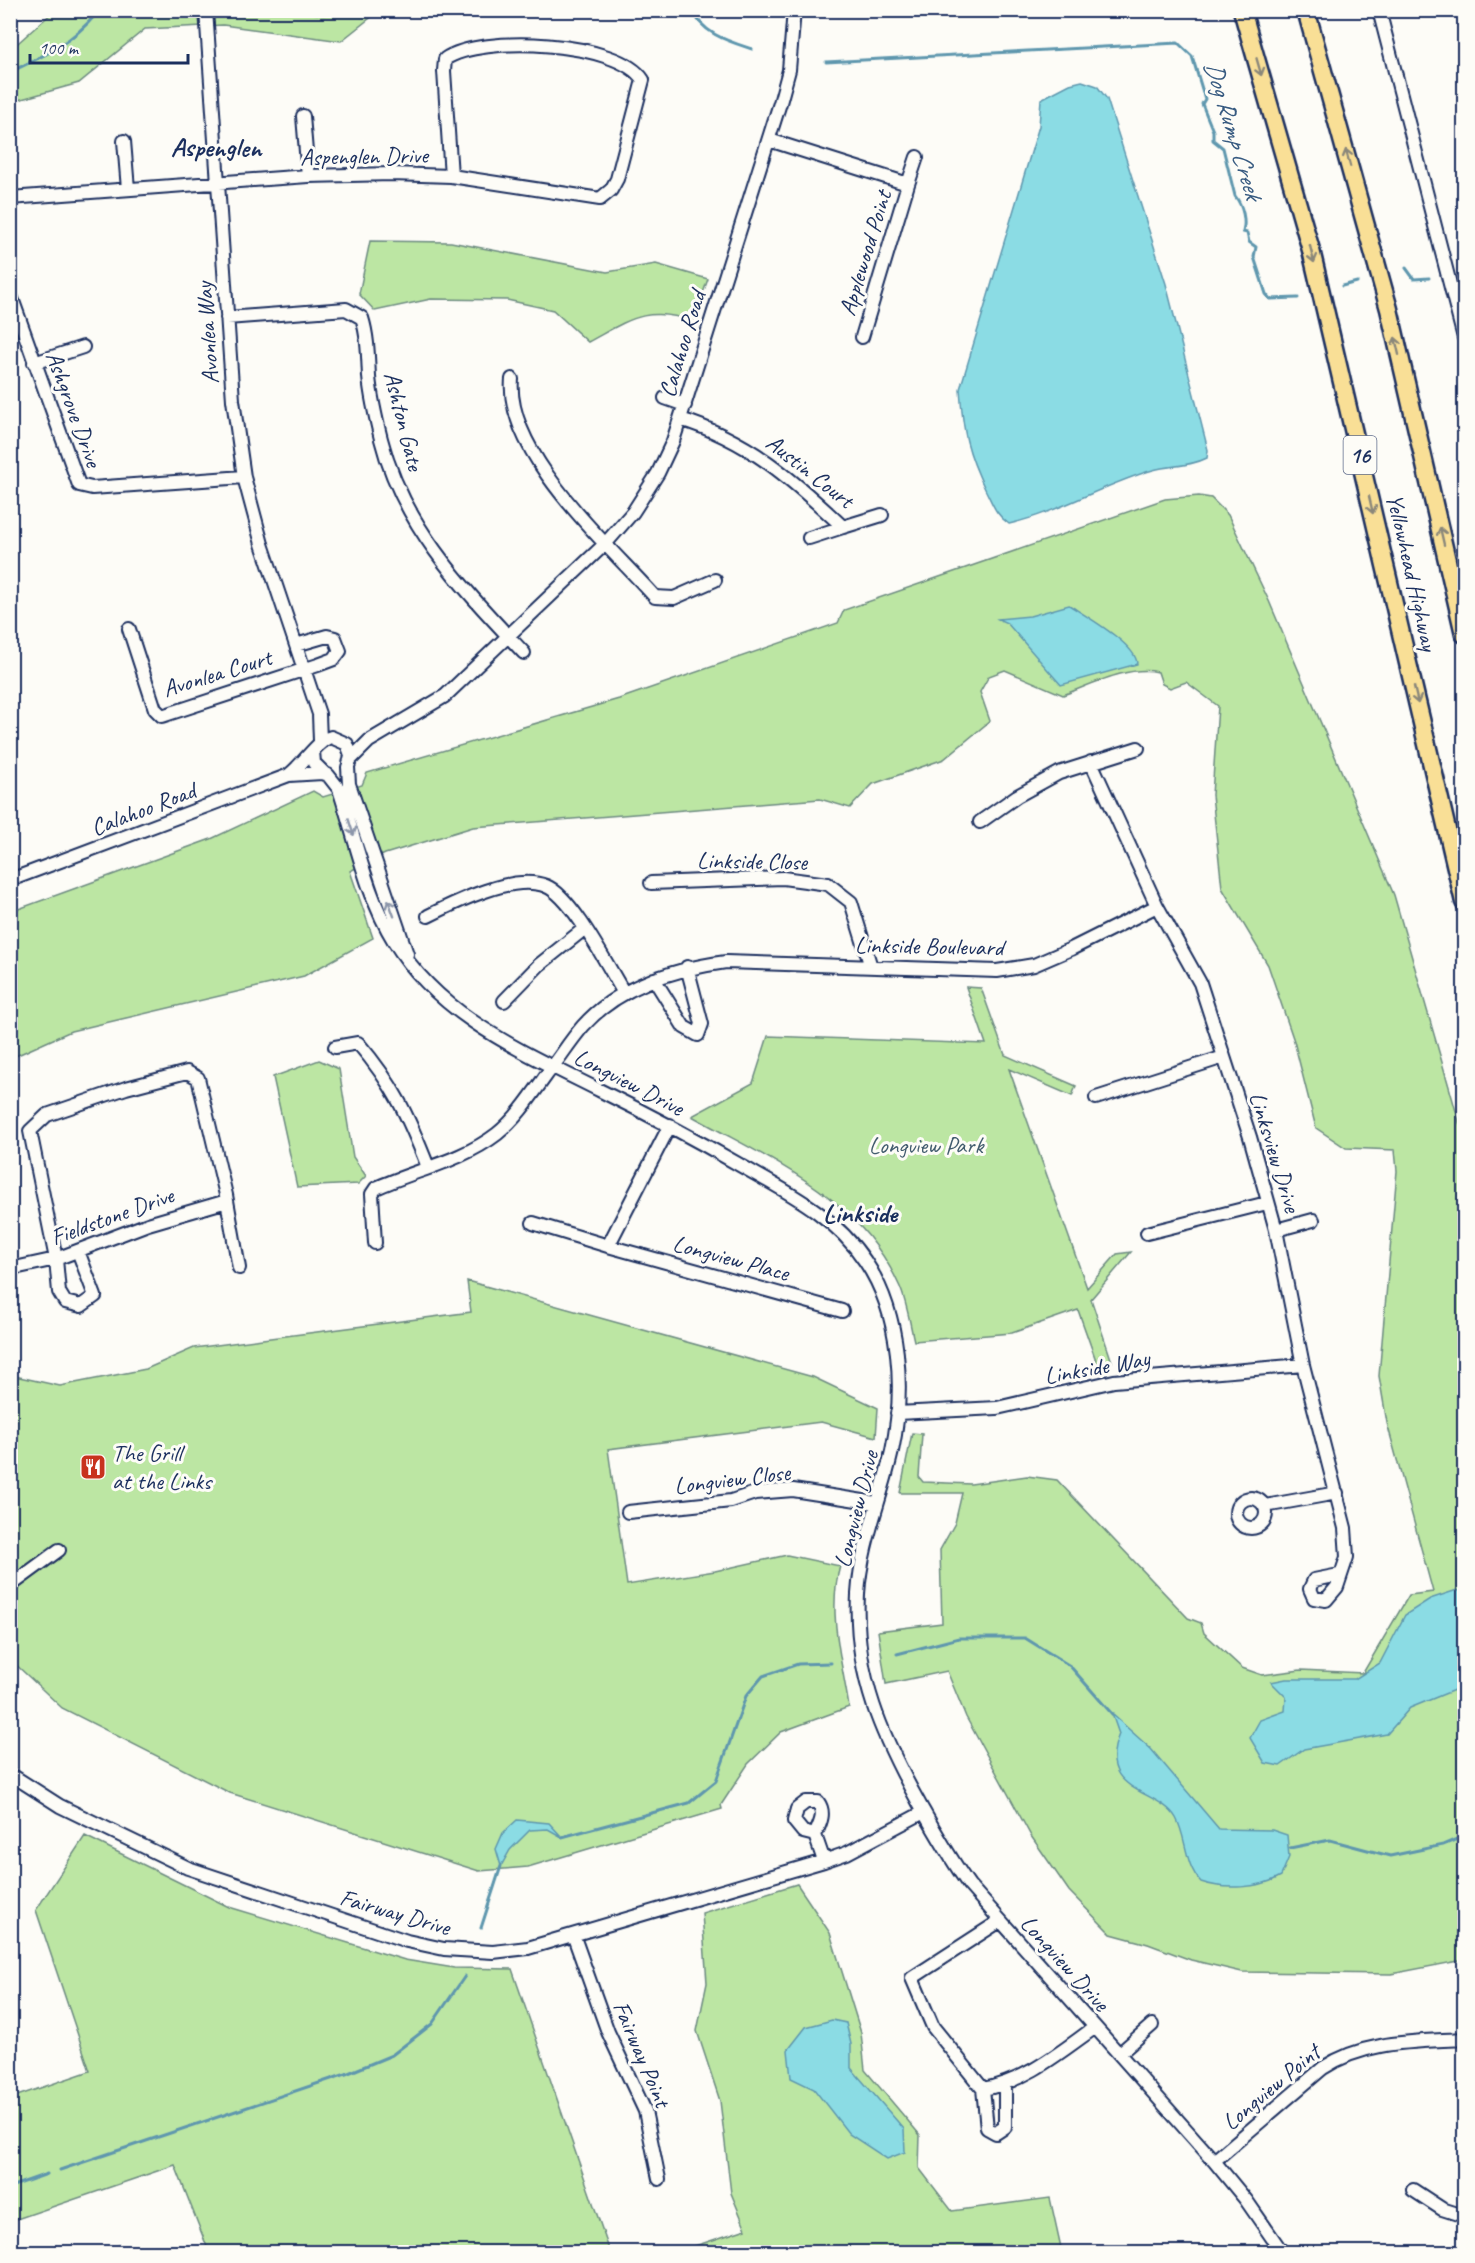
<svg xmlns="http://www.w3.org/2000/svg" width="1475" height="2263" font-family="Caveat,sans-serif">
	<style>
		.green { fill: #bce6a3; stroke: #6c8a80; stroke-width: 1.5 }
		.water { fill: #8bdce4; stroke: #5e97ae; stroke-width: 1.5 }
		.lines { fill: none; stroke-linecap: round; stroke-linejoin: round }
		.stream { stroke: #5e97ae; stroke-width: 3 }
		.minor-casing { stroke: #1b2f5e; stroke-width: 16 }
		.highway-casing { stroke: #1b2f5e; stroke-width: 21 }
		.minor { stroke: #fdfcf7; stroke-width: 12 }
		.highway { stroke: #f9df96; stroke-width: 16 }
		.oneway { stroke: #8a877a }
		.oneway2 { stroke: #8c96aa }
		.labels { text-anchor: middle; stroke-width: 6; stroke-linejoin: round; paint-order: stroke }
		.shield { fill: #fdfcf7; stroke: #5f6c8c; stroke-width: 1.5 }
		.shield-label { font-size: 22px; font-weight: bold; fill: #1b2f5e }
		.street-label { font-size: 24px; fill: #1b2f5e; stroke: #fdfcf7 }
		.park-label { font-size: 24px; fill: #435d6f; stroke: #fdfcf7 }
		.poi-label { font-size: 24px; fill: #1b2f5e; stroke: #fdfcf7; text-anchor: start }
		.water-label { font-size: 26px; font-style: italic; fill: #375a80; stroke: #fdfcf7 }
		.quarter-label { font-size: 27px; font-weight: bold; fill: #1b2f5e; stroke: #fdfcf7 }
	</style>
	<rect width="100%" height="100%" fill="#fdfcf7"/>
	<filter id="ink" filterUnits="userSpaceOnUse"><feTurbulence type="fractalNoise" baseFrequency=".0167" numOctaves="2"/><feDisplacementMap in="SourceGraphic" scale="12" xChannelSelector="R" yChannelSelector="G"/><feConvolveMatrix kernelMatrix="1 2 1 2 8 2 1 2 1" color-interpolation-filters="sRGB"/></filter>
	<g filter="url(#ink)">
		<path class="green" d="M54 11H379L341 41 223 25 145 29 79 83 11 102 10 50Z
			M370 241 451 242 607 272 656 264 708 279 693 321C646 305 629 320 588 342L553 310 507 300 431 299 375 311 359 294Z
			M1199 496 1211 498 1228 515 1269 601 1394 895 1464 1139V1960L1391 1974 1242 1972 1191 1960 1148 1944 1111 1934 1069 1891 1031 1836 966 1717 947 1671 886 1684 878 1631 942 1623 940 1550 955 1523 962 1493H900L912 1433 922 1434 919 1477 923 1482 971 1484 1027 1476 1057 1480 1188 1618 1201 1623 1204 1633 1242 1668 1262 1675 1301 1670 1363 1673 1409 1595 1433 1592 1387 1423 1379 1376 1397 1171 1395 1150 1346 1148 1316 1128 1294 1041 1268 965 1222 888 1212 795 1218 706 1186 682 1170 688 1162 684 1158 672C1128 665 1091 685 1063 695L1005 670 989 676 980 692 990 721 944 759 873 784 850 808 820 799 473 827 385 854 350 871 373 938 304 976 71 1031 11 1058 10 912 211 839 313 791 323 797 362 785 367 773 619 699 838 623 844 610 1165 499Z
			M966 987 981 988 1005 1055 1076 1086 1072 1096 1009 1069 1087 1288 1117 1254 1131 1252 1091 1299 1112 1362 1098 1366 1078 1310 1012 1333 914 1341C910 1324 907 1303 900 1287 859 1195 775 1163 692 1116L753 1083 768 1036 986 1044Z
			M319 1060 339 1069 353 1157 366 1176 358 1184 297 1187 273 1077Z
			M467 1281 813 1377 878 1408 876 1437 821 1422 608 1449 627 1585 715 1571 787 1555 840 1566C827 1611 842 1662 849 1707L781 1732 748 1764 721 1805 722 1809 528 1867 479 1871 230 1793 62 1708 11 1660 10 1375 60 1386 146 1369 194 1348 471 1312Z
			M85 1836 229 1907 405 1960 454 1968 512 1969 610 2252H209L175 2165 11 2221V2098L90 2071 36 1910Z
			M797 1884 830 1933 861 2033 865 2070 920 2135 919 2168 952 2211 1050 2198 1062 2252H691L689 2248 746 2229 731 2193 720 2101 697 2031 707 1983 702 1913Z"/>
		<path class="water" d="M1082 81 1097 86 1107 99 1166 284 1208 450 1207 458C1189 467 1172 465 1153 470 1104 484 1060 512 1009 524 996 515 993 505 986 491 967 452 963 432 960 389L1039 126 1041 99 1070 84Z
			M1069 605C1086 616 1137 645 1137 664L1061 685 1007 623 998 619 1030 616Z
			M1457 1590 1464 1593V1686L1410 1708 1387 1734 1304 1749 1280 1766 1265 1763 1250 1738 1260 1720 1285 1711 1286 1697 1271 1682 1286 1679H1355L1380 1663 1405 1615 1430 1599Z
			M1112 1714 1151 1749 1219 1829 1272 1830 1287 1835 1289 1857 1281 1876C1259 1889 1224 1890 1201 1882 1184 1864 1187 1838 1176 1818 1160 1789 1095 1793 1119 1734Z
			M517 1820 549 1823 562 1837 548 1829 530 1830 510 1850 501 1866 496 1849 503 1833Z
			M832 2020 846 2023 851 2044V2068L904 2129 905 2152 887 2159 849 2134 814 2089 791 2078 788 2050 806 2027Z"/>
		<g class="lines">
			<path class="stream" d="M296 10 324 14 330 10
				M693 10C701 34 731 42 752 49
				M826 62 1178 43 1192 56 1205 99 1202 104 1213 131V140L1223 148 1235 196C1243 206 1246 221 1243 232L1247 233 1249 242 1256 247 1254 257 1266 294 1270 299 1298 298
				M10 72C44 56 73 42 97 13L123 10
				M1406 268 1414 279 1429 278
				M1342 286 1357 282
				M897 1654 959 1638H1025L1070 1666 1112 1714
				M562 1837 689 1803 716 1781 746 1696 763 1676 798 1664 831 1663
				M1290 1848 1330 1840 1390 1856 1443 1845 1464 1836
				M481 1928 501 1866
				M60 2170 346 2074 392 2055 432 2024 465 1976
				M10 2187 47 2174"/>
			<g class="minor-casing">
				<path id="minor" d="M206 10 233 400 244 477 262 544 319 714 320 741
					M1379 10 1464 338
					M303 116 308 176
					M769 140 908 184 862 337
					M124 141 128 189
					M908 184 917 157
					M10 198 308 176 392 174 451 176 600 199 611 190 617 179 643 80C619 41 481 34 445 59L444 71 451 176
					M10 293 79 485 92 488 244 477
					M227 318 346 309 362 318C368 337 368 357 369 377 371 398 376 419 381 439 403 527 464 589 524 653
					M34 363 83 347
					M512 379C505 454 608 544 655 597L674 598 715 580
					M665 398 685 405
					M680 419C749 440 792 479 843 527L882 515
					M809 538 843 527
					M129 629 155 709 162 716 318 665 334 659 340 651 335 638 327 636 296 645
					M313 751 314 763 325 774
					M351 759 369 741 445 696 606 543 633 512 658 473 673 441 780 103 789 70 794 10
					M1091 762 1157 906 1200 983 1250 1137 1276 1230 1303 1365 1345 1528 1347 1557 1337 1587 1326 1600 1314 1598 1310 1589 1314 1580 1339 1575
					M348 767 349 784 407 954
					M290 774C304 763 318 740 331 737L347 744 351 755 349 764
					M328 775 339 789C355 837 367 898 394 941 441 1018 524 1052 601 1091 648 1114 693 1138 738 1164 785 1191 834 1214 865 1261 901 1314 905 1390 892 1451 881 1500 861 1544 858 1594 854 1676 882 1737 921 1807 936 1833 951 1860 969 1885L1214 2161 1246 2200 1282 2252
					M980 822 1017 796 1059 773 1138 748
					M10 880 289 775 322 773
					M651 883 783 878 828 884 851 902 871 967
					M428 916C456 902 514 873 546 886 572 896 608 967 624 993
					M654 979 684 1027 698 1035 702 1024 687 967
					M504 1001 539 965 584 929
					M335 1047 358 1043C394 1085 408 1116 428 1167
					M1096 1098 1224 1057
					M533 1223 608 1246 842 1311
					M1276 1230 1313 1220
					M1147 1233 1267 1203
					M375 1243 372 1194 376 1188C416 1170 462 1161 497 1134 517 1118 532 1095 547 1074 559 1059 570 1041 583 1026 619 986 673 969 726 962L997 971 1034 965 1071 949 1157 906
					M608 1246 670 1125
					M78 1251 95 1296 81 1306 65 1302 59 1292 56 1259 30 1131 47 1115 126 1088 187 1072 198 1078 226 1195 239 1268
					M10 1269 56 1259 148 1224 227 1201
					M897 1413 997 1408 1114 1381 1303 1365
					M1236 1513a15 15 0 1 1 30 0a15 15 0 1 1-30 0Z
					M1265 1506 1337 1493
					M628 1512 731 1501 755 1493 793 1490 876 1503
					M10 1586 59 1550
					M10 1774 60 1806 188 1868 407 1941 444 1949 493 1952 528 1948 824 1861 847 1853 924 1812
					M815 1835 803 1832 794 1821 797 1809 806 1802H818C826 1813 820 1824 815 1835L824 1861
					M574 1937 608 2032 645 2111 659 2179
					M1119 2054 1152 2025
					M983 2089 933 2027 912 1978 1000 1921
					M983 2089C1026 2081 1059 2053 1094 2028
					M983 2089 987 2128 996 2133 1005 2127V2085
					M1214 2161 1323 2068C1365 2040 1416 2042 1464 2039
					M1413 2190 1442 2209 1464 2216
					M121 2252H127"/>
			</g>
			<g class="highway-casing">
				<path id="highway" d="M1242 10 1311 250 1464 902
					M1306 10 1389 309 1464 634"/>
			</g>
			<use href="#minor" class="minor"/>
			<use href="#highway" class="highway"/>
		</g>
		<defs><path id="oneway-shaft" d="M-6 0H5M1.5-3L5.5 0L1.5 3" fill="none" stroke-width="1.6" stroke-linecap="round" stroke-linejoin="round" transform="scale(1.5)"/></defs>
		<g class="oneway">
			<use href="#oneway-shaft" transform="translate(1259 67) rotate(74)"/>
			<use href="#oneway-shaft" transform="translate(1348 158) rotate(-105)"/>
			<use href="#oneway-shaft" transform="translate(1312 254) rotate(76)"/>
			<use href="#oneway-shaft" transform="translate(1397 346) rotate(-103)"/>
			<use href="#oneway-shaft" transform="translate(1371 505) rotate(77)"/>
			<use href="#oneway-shaft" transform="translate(1442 536) rotate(-103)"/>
			<use href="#oneway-shaft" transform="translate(1416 695) rotate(77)"/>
		</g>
		<g class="oneway2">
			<use href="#oneway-shaft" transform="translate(351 827) rotate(72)"/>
			<use href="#oneway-shaft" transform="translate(391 908) rotate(-110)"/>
		</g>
	</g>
	<defs>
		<g id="restaurant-square" transform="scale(1.35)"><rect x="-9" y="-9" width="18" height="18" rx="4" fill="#c8321e" stroke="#fdfcf7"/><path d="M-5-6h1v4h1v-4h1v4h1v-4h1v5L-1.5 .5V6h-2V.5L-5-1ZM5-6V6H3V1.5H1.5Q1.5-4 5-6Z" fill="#fff"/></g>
	</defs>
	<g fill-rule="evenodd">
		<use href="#restaurant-square" x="93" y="1467"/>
	</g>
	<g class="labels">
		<rect class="shield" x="1343.5" y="436" width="33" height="38" rx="4.5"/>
		<g class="shield-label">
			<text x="1360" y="463">16</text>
		</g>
		<g class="street-label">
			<text transform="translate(364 156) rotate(-1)" y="8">Aspenglen Drive</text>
			<text transform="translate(865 253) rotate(-73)" y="8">Applewood Point</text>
			<text transform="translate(207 333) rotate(-94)" y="8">Avonlea Way</text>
			<text transform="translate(682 344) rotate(-73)" y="8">Calahoo Road</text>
			<text transform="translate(74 409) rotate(70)" y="8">Ashgrove Drive</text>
			<text transform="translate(404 421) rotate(76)" y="8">Ashton Gate</text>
			<text transform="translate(810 471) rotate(38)" y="8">Austin Court</text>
			<text transform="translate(1412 572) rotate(77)" y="8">Yellowhead Highway</text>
			<text transform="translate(217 673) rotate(-17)" y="8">Avonlea Court</text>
			<text transform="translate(143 809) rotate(-21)" y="8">Calahoo Road</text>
			<text transform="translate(752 861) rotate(1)" y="8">Linkside Close</text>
			<text transform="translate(929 946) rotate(1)" y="8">Linkside Boulevard</text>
			<text transform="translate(629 1082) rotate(27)" y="8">Longview Drive</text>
			<text transform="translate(1275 1152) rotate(73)" y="8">Linksview Drive</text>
			<text transform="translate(112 1216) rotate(-20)" y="8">Fieldstone Drive</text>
			<text transform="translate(731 1258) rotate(15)" y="8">Longview Place</text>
			<text transform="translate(1097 1367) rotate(-10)" y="8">Linkside Way</text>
			<text transform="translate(732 1479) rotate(-7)" y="8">Longview Close</text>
			<text transform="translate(856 1509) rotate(-76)" y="8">Longview Drive</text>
			<text transform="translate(395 1912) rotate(16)" y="8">Fairway Drive</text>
			<text transform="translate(1065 1963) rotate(48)" y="8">Longview Drive</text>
			<text transform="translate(642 2054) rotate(67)" y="8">Fairway Point</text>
			<text transform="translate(1271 2087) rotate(-40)" y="8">Longview Point</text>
		</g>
		<g class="park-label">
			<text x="926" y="1153">Longview Park</text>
		</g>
		<g class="poi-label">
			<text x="112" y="1461">The Grill<tspan x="112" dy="28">at the Links</tspan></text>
		</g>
		<g class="water-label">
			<text transform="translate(1234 130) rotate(73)" y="9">Dog Rump Creek</text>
		</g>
		<g class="quarter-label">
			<text x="216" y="156">Aspenglen</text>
			<text x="860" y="1222">Linkside</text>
		</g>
	</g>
	<rect width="1475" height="2263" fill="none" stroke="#fdfcf7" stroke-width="36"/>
	<rect x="18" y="18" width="1439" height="2227" fill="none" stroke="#1b2f5e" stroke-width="2" filter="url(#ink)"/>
	<path d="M30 54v9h158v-9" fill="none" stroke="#1b2f5e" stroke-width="3"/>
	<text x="39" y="54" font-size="18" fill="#1b2f5e" stroke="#fdfcf7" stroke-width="4.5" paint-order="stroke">100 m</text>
</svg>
